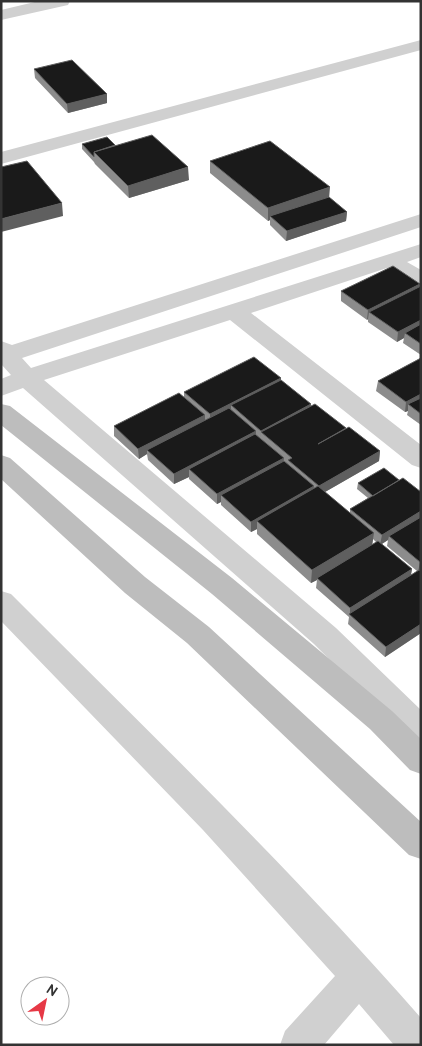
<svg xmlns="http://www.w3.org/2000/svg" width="422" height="1046" font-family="Overpass,sans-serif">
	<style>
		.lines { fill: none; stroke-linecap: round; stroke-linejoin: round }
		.street { fill: #d0d0d0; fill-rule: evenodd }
		.secondary { fill: #bdbdbd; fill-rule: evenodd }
		.wall { fill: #8c8c8c; fill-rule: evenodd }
		.shaded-wall { fill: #5f5f5f }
		.building { fill: #1a1a1a; stroke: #5f5f5f }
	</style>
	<rect width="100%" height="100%" fill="#fff"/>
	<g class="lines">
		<path class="street" d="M39 1H70L68 5 1 20V10Z
			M421 40V50L1 164V152Z
			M421 214V227L22 358 31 368 421 244V257L407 262 421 270V287L413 285 387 268 251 313 421 445V468L412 465 230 320 44 380 336 628 421 710V744L410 740 314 644 23 388 1 396V379L11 375 1 364V341L12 345Z
			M1 591 11 594C150 733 292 870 421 1018V1045H394L359 1004 324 1045H280L285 1031 335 976 203 830 1 621Z"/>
		<path class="secondary" d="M1 404 10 406 232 578 392 711 421 739V774L410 770 370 729 212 594 1 425Z
			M1 455 10 458 145 577 209 627 421 822V859L409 855 187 643 125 593 1 479Z"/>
	</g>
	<path class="wall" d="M34 69 107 94V103L68 113 35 78Z
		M82 144 115 145 189 180 129 198 95 164 94 162 82 149Z
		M210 161 329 197 347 212 346 221 286 241 270 225V220L268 221 210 173Z
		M420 284 419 287 421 286V355L403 343 404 338 397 342 368 322V319L367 320 341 301V291Z
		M421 358V425L407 415 408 411 405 412 376 391 378 381Z
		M281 378V380L311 406 346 428V429L380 451 379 461 325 492 350 513V509L368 498 357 489 358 483 399 480 421 492 420 571H421V633L385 657 348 624 349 617 316 588 317 580 311 583 257 534V529L251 532 221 505V502L217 504 189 479V477L174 484 148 460 147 454 139 459 114 436V426L184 397V392ZM373 539 376 542 372 545ZM388 540 387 546 417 571 411 575 412 569 382 544Z"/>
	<path class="shaded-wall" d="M107 94V103L68 113 67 104Z
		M188 167 189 180 129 198 128 186Z
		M330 187 329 199 270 216V220L268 221V208Z
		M62 203 63 216 1 232V219Z
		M347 212 346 221 286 241 287 231Z
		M420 284 418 294 369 312 368 319 367 320 368 310Z
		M421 320V329L405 333 404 338 397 342 398 332Z
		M281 378V388L231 405V414L210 424V414Z
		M421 394V403L408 404V411L405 412 406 402Z
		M311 404 310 414 261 432 260 441 261 431Z
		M205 415V425L147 450V454L139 459 138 449Z
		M256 431V441L189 469V477L174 484V474Z
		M380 451 379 461 318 496 319 486Z
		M284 458 283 468 221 495V502L217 504V494Z
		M314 486 313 496 257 521V529L251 532V522Z
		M421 511V520L389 536 388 540 380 545 382 535Z
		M374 533 372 546 317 578V580L311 583 312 570Z
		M421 561V570L418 572 420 562Z
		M412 569 410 579 350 614V608Z
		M421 624V633L385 657 386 647Z"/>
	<path class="building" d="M72 60 107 94 67 104 34 69Z
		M152 135 188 167 128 186 94 152Z
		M107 137 115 145 94 152V157L82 144Z
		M270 141 330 187 268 208 210 161Z
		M27 161 62 203 1 219V167Z
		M329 197 347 212 287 231 270 216Z
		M393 266 420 284 368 310 341 291Z
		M421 286V320L398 332 369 312Z
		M421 324V344L405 333Z
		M254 357 281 378 210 414 184 392Z
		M421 358V394L406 402 378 381Z
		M281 380 311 404 261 431 231 405Z
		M179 393 205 415 138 449 114 426Z
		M421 398V414L408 404Z
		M315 404 346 428 318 444 349 427 380 451 319 486 288 460 292 458 261 432Z
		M229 408 256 431 174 474 147 450Z
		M255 434 284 458 217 494 189 469Z
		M284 461 314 486 251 522 221 495Z
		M384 468 399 480 373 496 358 483Z
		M403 478 421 492V511L382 535 350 509Z
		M318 486 374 533 312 570 257 521Z
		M421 517V561L420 562 389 536Z
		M378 541 412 569 350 608 317 578Z
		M419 570 421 571V624L386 647 349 614Z"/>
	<rect width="422" height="1046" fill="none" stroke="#333333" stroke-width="5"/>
	<g transform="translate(45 1001) rotate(33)"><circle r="24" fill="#ffffff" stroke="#adadad"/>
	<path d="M0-4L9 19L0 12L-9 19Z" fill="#e63946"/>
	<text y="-8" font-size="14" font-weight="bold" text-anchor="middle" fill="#333333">N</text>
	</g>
</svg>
